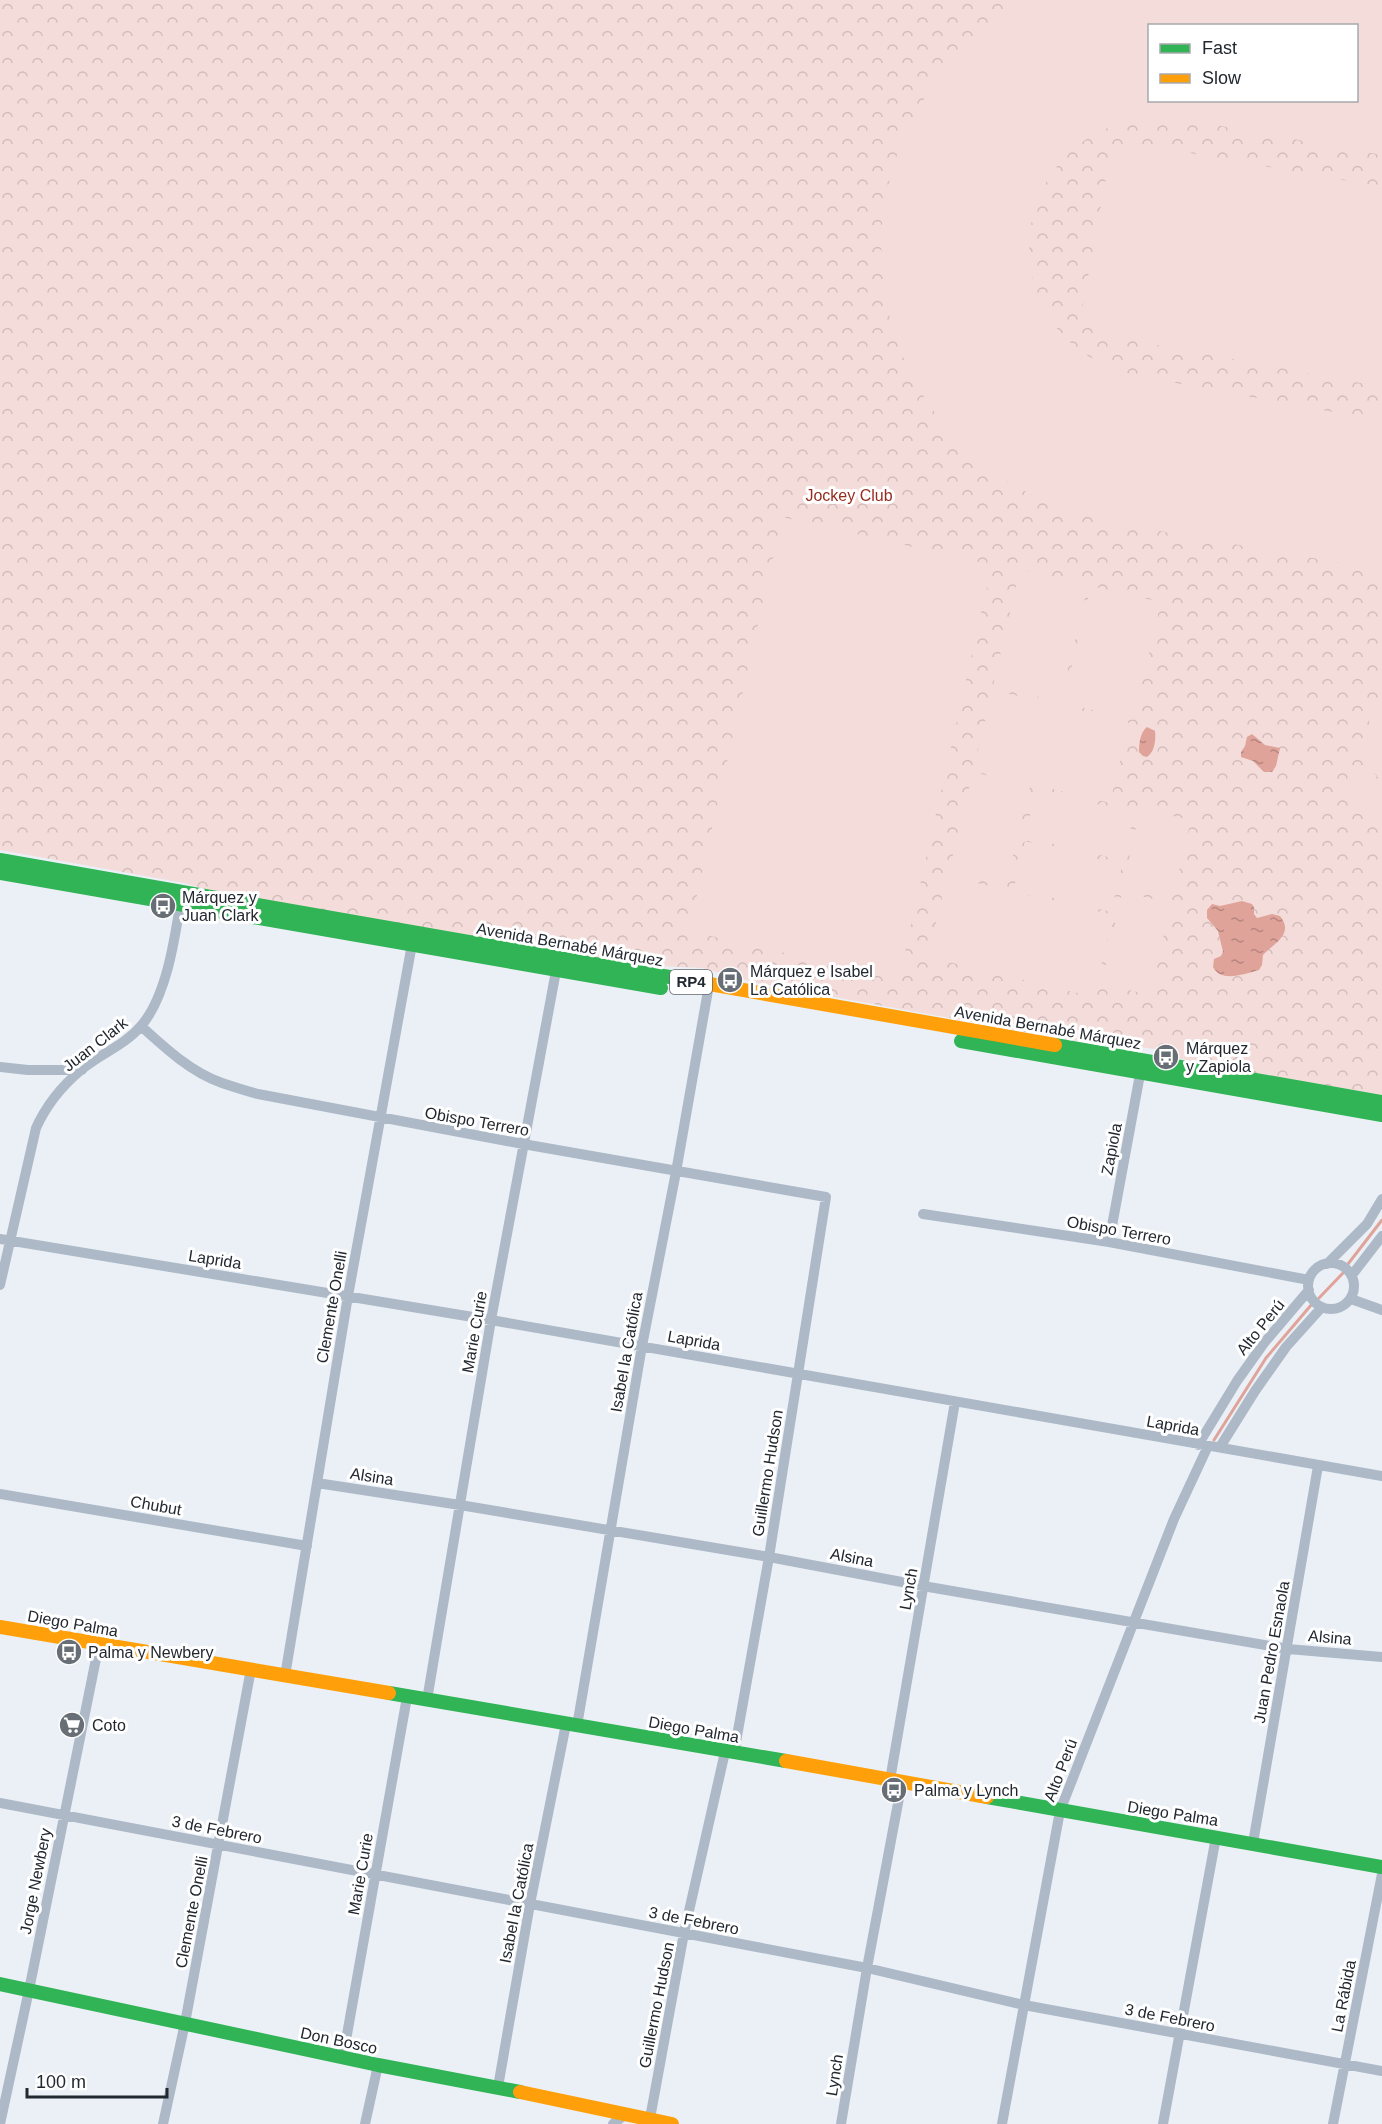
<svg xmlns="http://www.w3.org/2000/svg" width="1382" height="2124" font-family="Helvetica,sans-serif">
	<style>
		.park { fill: url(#park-crowns); fill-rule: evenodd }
		.garden { fill: #f4dcda; fill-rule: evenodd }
		.water { fill: url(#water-ripples) }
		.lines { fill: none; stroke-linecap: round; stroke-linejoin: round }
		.stream { stroke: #e0a39a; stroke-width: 3 }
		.street { stroke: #aeb9c8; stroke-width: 10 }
		.fast { stroke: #30b455; stroke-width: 14 }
		.slow { stroke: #ff9f0a; stroke-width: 14 }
		.labels { text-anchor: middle; stroke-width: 6; stroke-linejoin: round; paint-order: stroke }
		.shield { fill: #fff; stroke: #64686e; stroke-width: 1.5 }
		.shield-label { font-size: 15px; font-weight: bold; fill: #222830 }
		.park-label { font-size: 16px; fill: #962c1f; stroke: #fff }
		.poi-label { font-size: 16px; fill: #222830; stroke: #fff; text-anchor: start }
		.street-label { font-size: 16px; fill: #222830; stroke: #fff }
	</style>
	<defs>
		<pattern id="park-crowns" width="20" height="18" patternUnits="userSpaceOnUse" patternTransform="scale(1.5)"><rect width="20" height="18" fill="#f4dcda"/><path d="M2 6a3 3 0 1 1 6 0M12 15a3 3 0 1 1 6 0" fill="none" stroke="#d1bdbb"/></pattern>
		<pattern id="water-ripples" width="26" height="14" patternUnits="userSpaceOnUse" patternTransform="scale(1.5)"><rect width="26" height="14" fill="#e0a39a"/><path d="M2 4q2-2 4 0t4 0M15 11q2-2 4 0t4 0" fill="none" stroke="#b5857e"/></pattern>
	</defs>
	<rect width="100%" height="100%" fill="#eaf0f6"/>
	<path class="park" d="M0 0H1382V1095L1191 1062 1155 1049 1110 1043 1082 1042 757 983 702 968 635 965 240 900 184 883 0 850ZM1150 26H1356V100H1150Z"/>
	<path class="garden" d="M1031 0H1353L1382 5V155L1182 119C1009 99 968 336 1137 376L1382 421V570L1108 522C1069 512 1033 499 1000 476 828 355 847 98 1031 0ZM1150 26H1356V100H1150Z
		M1145 145 1382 187V387L1115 337C1100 334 1089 324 1082 310L1109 161 1122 151Z
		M782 517 992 565 899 979 689 931Z
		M1020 569 1088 585 1060 702 993 686Z
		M1091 586 1161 602 1133 720 1063 703Z
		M993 690 1129 723 1110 803 973 770Z
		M1382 700V731L1372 733 1365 704Z
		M1382 733V763L1369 766 1362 738Z
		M1364 765 1377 776 1359 797 1347 787Z
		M973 772 1030 786 1006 885 949 871Z
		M1374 787 1382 794V802L1368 819 1356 809Z
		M1036 790 1134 813 1124 861 1025 837Z
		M1140 809 1191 820 1173 897 1123 886Z
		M1025 841 1122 865 1111 912 1014 888Z
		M947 876 1113 915 1094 997 928 957Z
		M1122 892 1171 903 1150 995 1102 984Z"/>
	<path class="water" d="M1147 727 1155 731C1156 739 1155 752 1147 757L1143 756 1139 752C1139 744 1140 732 1147 727Z
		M1252 734 1265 745 1280 748 1276 766 1272 772H1264L1253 761 1241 757V752L1245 746 1247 737Z
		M1242 901 1252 904 1254 907V914L1257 918 1272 914 1280 916C1295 934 1273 944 1263 955L1262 965 1259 970C1244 974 1221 983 1213 967L1214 959 1221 956 1223 952 1218 931 1207 918V910L1212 904 1220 906Z"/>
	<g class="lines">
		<path class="stream" d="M1348 1264 1382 1220
			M1319 1298 1343 1273
			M1214 1440 1266 1358 1312 1304"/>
		<path class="street" d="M141 1026C165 1048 191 1072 222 1083 234 1087 246 1091 258 1094L523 1144 826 1197 769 1557 734 1753
			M0 1067 28 1070H82
			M923 1214 1109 1242 1309 1280
			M0 1239 491 1320 1382 1476
			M1109 1242 1141 1069
			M1308 1286a23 23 0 1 1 46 0a23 23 0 1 1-46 0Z
			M1327 1264 1367 1224 1382 1199
			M1352 1275 1382 1236
			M0 1285 36 1128C46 1106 63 1085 81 1070 100 1054 125 1045 141 1026 167 996 175 937 181 899
			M1351 1299 1382 1310
			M1198 1445 1237 1381 1264 1343 1309 1290
			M1220 1447 1255 1391 1286 1347 1322 1307
			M317 1483 460 1505 769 1557 923 1586 1288 1649 1382 1657
			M0 1494 307 1546
			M285 1676 348 1296 412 944
			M427 1700 491 1320 556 971
			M577 1726 642 1346 676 1172 709 985
			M890 1780 955 1402
			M0 1803 867 1968 1024 2005 1382 2071
			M1253 1843 1318 1466
			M343 2057 407 1697
			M498 2087 530 1904 566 1724
			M0 2124 29 1990 99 1644
			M163 2124 185 2023 251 1669
			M365 2124 378 2065
			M613 2124 626 2114
			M649 2124 684 1933 725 1752
			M841 2124 867 1968 902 1782
			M1002 2124 1060 1811 1174 1519 1208 1446
			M1163 2124 1216 1837
			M1333 2124 1382 1874"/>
		<path class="fast" d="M0 860 681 979
			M0 873 661 988
			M961 1041 1382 1115
			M1055 1045 1382 1102
			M389 1693 786 1761
			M987 1797 1382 1867
			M0 1984 378 2065 520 2092"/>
		<path class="slow" d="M681 979 1055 1045
			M0 1627 389 1693
			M786 1761 987 1797
			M520 2092 672 2124"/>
	</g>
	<defs>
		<g id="bus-disc" transform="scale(1.35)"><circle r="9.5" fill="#686e75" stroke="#fff"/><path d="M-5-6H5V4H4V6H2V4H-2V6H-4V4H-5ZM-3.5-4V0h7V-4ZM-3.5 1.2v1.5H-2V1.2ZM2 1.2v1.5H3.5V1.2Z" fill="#fff"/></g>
		<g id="supermarket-disc" transform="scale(1.35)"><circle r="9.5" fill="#686e75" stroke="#fff"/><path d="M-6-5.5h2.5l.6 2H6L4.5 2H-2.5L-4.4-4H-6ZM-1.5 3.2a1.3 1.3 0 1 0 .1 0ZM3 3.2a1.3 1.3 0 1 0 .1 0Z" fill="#fff"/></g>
	</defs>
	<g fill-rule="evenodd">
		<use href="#bus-disc" x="163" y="906"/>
		<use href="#bus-disc" x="730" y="980"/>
		<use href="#bus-disc" x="1166" y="1057"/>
		<use href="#bus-disc" x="69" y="1652"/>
		<use href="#supermarket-disc" x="72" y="1725"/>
		<use href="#bus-disc" x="894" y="1790"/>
	</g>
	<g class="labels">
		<rect class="shield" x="670" y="970" width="42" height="24" rx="4.5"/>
		<g class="shield-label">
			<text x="691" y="987">RP4</text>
		</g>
		<g class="park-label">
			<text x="849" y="501">Jockey Club</text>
		</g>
		<g class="poi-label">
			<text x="182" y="903">Márquez y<tspan x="182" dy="18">Juan Clark</tspan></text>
			<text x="750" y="977">Márquez e Isabel<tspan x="750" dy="18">La Católica</tspan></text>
			<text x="1186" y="1054">Márquez<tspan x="1186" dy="18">y Zapiola</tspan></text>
			<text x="88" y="1658">Palma y Newbery</text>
			<text x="92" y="1731">Coto</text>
			<text x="914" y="1796">Palma y Lynch</text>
		</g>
		<g class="street-label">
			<text transform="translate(570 944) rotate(10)" y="6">Avenida Bernabé Márquez</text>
			<text transform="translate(1048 1027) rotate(10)" y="6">Avenida Bernabé Márquez</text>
			<text transform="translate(95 1044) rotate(-38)" y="6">Juan Clark</text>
			<text transform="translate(477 1121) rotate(10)" y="6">Obispo Terrero</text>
			<text transform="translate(1111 1149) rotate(-79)" y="6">Zapiola</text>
			<text transform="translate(1119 1230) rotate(10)" y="6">Obispo Terrero</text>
			<text transform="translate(215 1259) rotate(9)" y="6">Laprida</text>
			<text transform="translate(331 1307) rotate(-80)" y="6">Clemente Onelli</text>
			<text transform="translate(1260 1327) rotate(-51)" y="6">Alto Perú</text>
			<text transform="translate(474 1332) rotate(-80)" y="6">Marie Curie</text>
			<text transform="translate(694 1340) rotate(10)" y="6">Laprida</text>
			<text transform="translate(626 1352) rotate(-80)" y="6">Isabel la Católica</text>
			<text transform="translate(1173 1425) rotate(10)" y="6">Laprida</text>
			<text transform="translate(767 1473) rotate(-81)" y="6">Guillermo Hudson</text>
			<text transform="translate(372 1476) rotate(9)" y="6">Alsina</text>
			<text transform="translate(156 1505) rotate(10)" y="6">Chubut</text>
			<text transform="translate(852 1557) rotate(11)" y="6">Alsina</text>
			<text transform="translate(908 1589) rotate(-80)" y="6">Lynch</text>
			<text transform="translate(73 1623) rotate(10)" y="6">Diego Palma</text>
			<text transform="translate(1330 1637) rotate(5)" y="6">Alsina</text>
			<text transform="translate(1271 1652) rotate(-80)" y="6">Juan Pedro Esnaola</text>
			<text transform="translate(694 1729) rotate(10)" y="6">Diego Palma</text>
			<text transform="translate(1060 1770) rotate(-69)" y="6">Alto Perú</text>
			<text transform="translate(1173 1813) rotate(9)" y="6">Diego Palma</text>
			<text transform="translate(217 1829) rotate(11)" y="6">3 de Febrero</text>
			<text transform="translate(360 1874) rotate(-80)" y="6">Marie Curie</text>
			<text transform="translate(35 1881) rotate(-79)" y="6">Jorge Newbery</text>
			<text transform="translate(516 1903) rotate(-79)" y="6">Isabel la Católica</text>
			<text transform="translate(191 1912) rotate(-79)" y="6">Clemente Onelli</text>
			<text transform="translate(694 1920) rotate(11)" y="6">3 de Febrero</text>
			<text transform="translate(1343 1996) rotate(-79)" y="6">La Rábida</text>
			<text transform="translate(656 2005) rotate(-79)" y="6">Guillermo Hudson</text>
			<text transform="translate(1170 2017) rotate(11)" y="6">3 de Febrero</text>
			<text transform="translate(339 2040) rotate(12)" y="6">Don Bosco</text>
			<text transform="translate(834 2075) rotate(-81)" y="6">Lynch</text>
		</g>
	</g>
	<rect x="1148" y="24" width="210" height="78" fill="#ffffff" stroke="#a7a9ac" stroke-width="1.5"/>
	<rect x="1160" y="44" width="30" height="9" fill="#30b455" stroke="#a7a9ac" stroke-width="1.5"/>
	<text x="1202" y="54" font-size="18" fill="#222830">Fast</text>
	<rect x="1160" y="74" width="30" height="9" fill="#ff9f0a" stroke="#a7a9ac" stroke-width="1.5"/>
	<text x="1202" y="84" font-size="18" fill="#222830">Slow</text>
	<path d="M27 2088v9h140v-9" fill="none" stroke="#222830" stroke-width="3"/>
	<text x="36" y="2088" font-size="18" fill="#222830" stroke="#ffffff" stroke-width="4.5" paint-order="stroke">100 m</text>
</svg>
